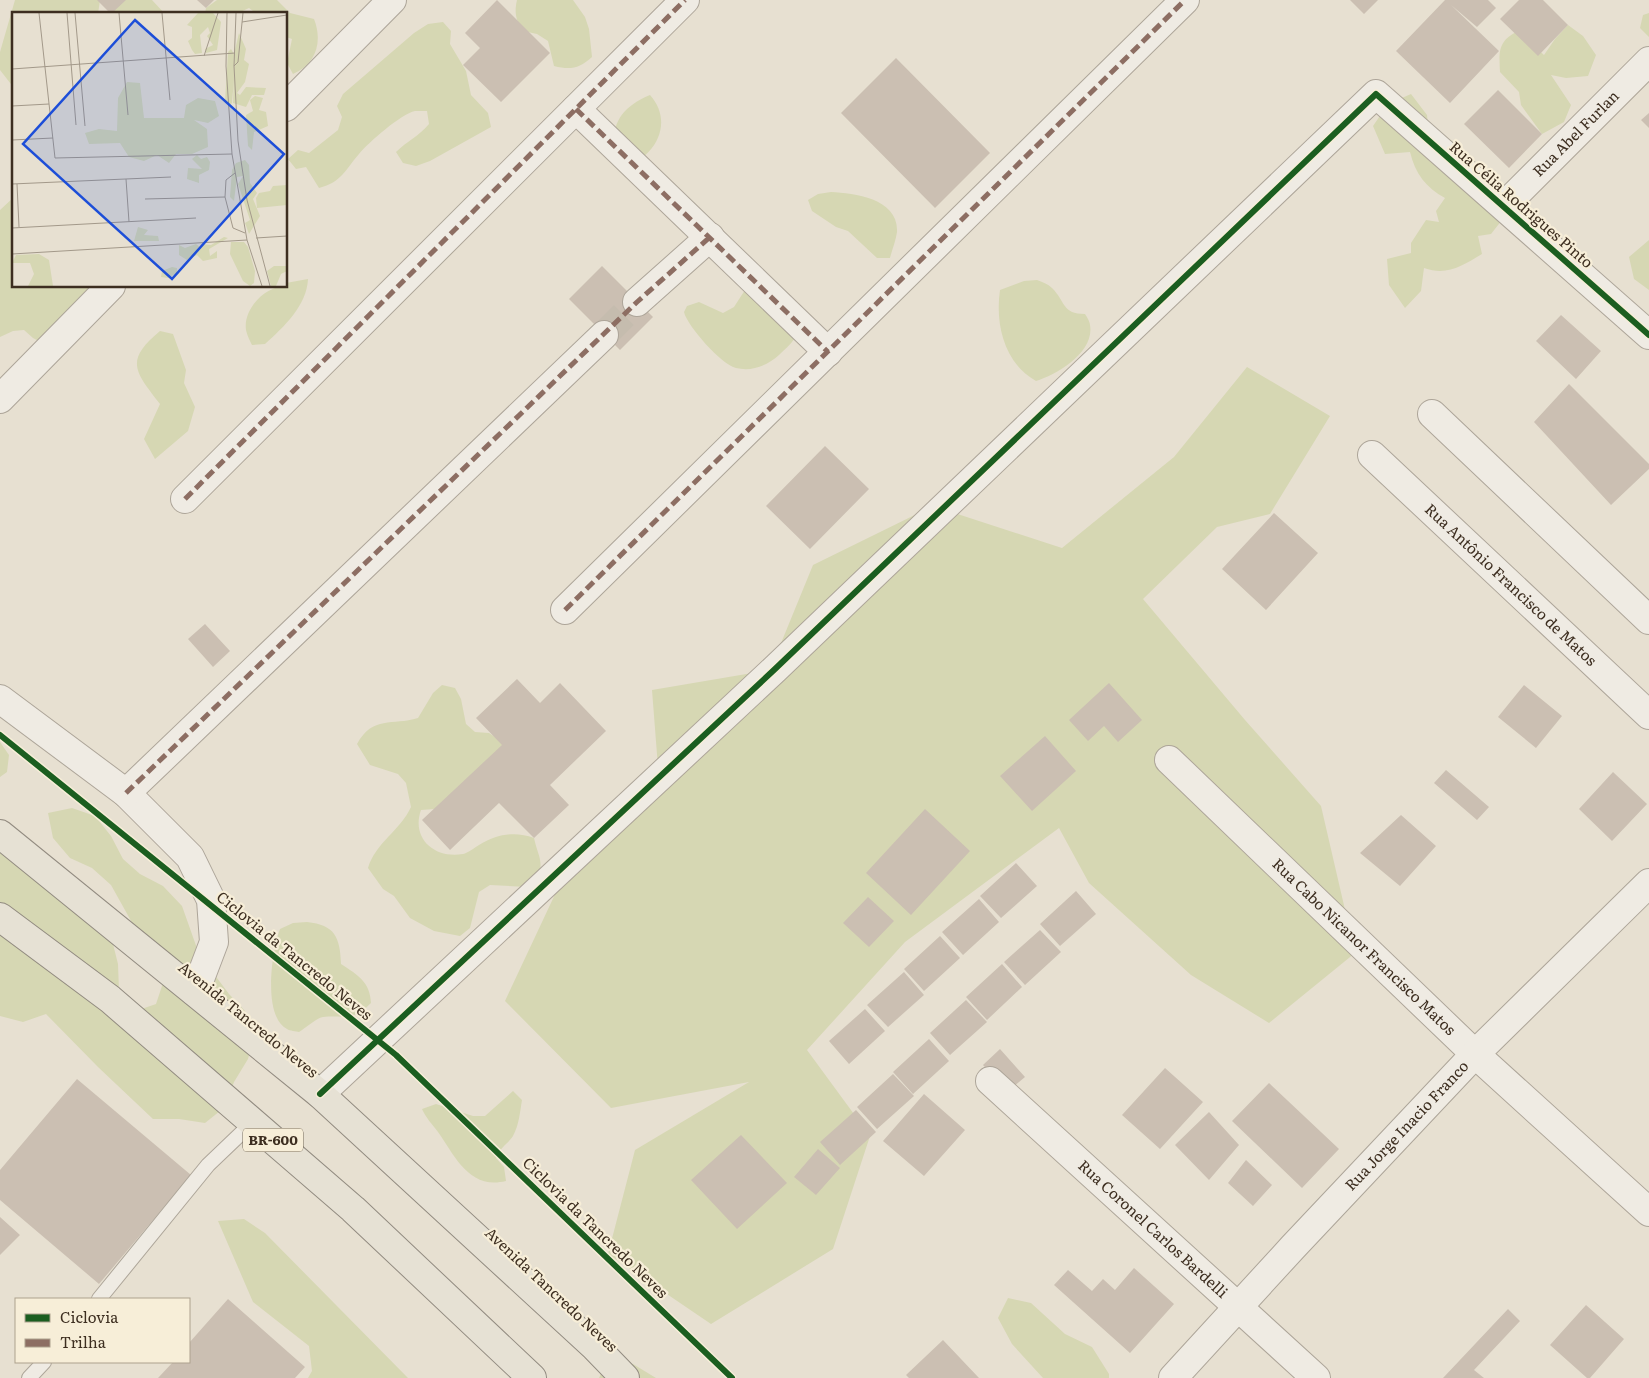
<svg xmlns="http://www.w3.org/2000/svg" width="1649" height="1378" font-family="Literata,serif">
	<style>
		.green { fill: #d6d7b3 }
		.building { fill: #cbbfb2 }
		.lines { fill: none; stroke-linecap: round; stroke-linejoin: round }
		.minor-tunnel { stroke: #c5bcae; stroke-width: 28; stroke-dasharray: 28 14; stroke-linecap: butt }
		.service-casing { stroke: #ada599; stroke-width: 16 }
		.minor-casing { stroke: #ada599; stroke-width: 30 }
		.primary-casing { stroke: #928b80; stroke-width: 30 }
		.service { stroke: #efebe3; stroke-width: 14 }
		.minor { stroke: #efebe3; stroke-width: 28 }
		.primary { stroke: #e6e1d4; stroke-width: 28 }
		.quiet { stroke: #8d6e63; stroke-width: 5; stroke-dasharray: 10 5; stroke-linecap: butt }
		.cycleway-casing { stroke: #f7eed8; stroke-width: 9 }
		.cycleway { stroke: #1b5e20; stroke-width: 6 }
		.labels { text-anchor: middle; stroke-width: 4.5; stroke-linejoin: round; paint-order: stroke }
		.shield { fill: #f7eed8; stroke: #756857; stroke-width: 1 }
		.shield-label { font-size: 14px; font-weight: bold; fill: #3d2e20 }
		.street-label { font-size: 15px; fill: #3d2e20; stroke: #f7eed8 }
		.inset-road { fill: none; stroke: #a3998a; stroke-width: 1 }
		.view { fill: #1d4ed8; fill-opacity: 0.15; stroke: #1d4ed8; stroke-width: 2.5 }
		.inset-edge { fill: none; stroke: #3d2e20; stroke-width: 2.5 }
	</style>
	<rect width="100%" height="100%" fill="#e7e0d1"/>
	<path class="green" d="M15 0H100L98 14H14V88L0 70V52Z
		M125 0H152L165 14H112L114 5Z
		M217 0H277L290 13 314 19C323 42 316 64 293 74L287 63 292 39 286 37V14H257L249 8 236 14H205L206 8Z
		M517 0H573L585 17 589 29 592 57C579 69 570 70 554 66L548 41 537 34 523 31C516 21 514 13 517 0Z
		M1649 13V37L1640 28 1643 15Z
		M443 22 451 31 450 44 466 71 471 95 488 113 491 127 430 161 416 166 403 163 396 152C407 141 418 137 429 124L427 111C423 111 419 111 415 111 401 114 369 142 359 154 345 170 342 182 319 188L306 167 296 169 288 159 298 150 309 153 338 130 342 117 337 106 343 94 414 33 428 24Z
		M1568 25 1583 36 1596 55 1588 76 1566 78 1551 75 1571 105 1564 122 1542 134 1521 105 1519 92 1500 72C1499 51 1498 41 1518 31L1544 55 1555 39Z
		M1411 94 1427 115 1429 134 1451 140 1474 168 1496 180 1502 220 1491 234 1478 236 1482 254C1462 266 1447 276 1424 268L1421 291 1405 308 1389 285 1387 259 1411 253V243L1426 220 1439 222 1436 211 1445 198C1426 188 1415 173 1410 152L1385 154 1373 126 1388 104Z
		M650 95C676 124 653 162 618 169 608 133 614 110 650 95Z
		M831 192C855 193 899 199 897 232 896 240 892 250 890 258H877L848 231 836 227 812 211 808 200 818 194Z
		M14 197V286H89L92 293 44 344 33 338 24 330 13 331 0 337V210Z
		M1649 240V290L1634 279 1629 257Z
		M308 279C307 305 284 327 265 344L252 345C250 341 247 335 246 330 243 309 265 286 286 286V283Z
		M1037 280C1042 282 1048 284 1052 288 1066 302 1062 314 1085 314 1087 317 1090 322 1090 325 1095 352 1057 375 1036 381 1004 363 995 324 1000 290L1024 281Z
		M745 290 797 334C793 343 786 348 779 355 768 365 752 372 736 368 722 365 687 326 684 312L687 306 699 302 723 313 734 307Z
		M160 331 173 334 186 370 184 383 195 407 188 431 155 459 144 439 160 404C135 371 124 361 160 331Z
		M1247 367 1330 416 1270 514 1217 527 1143 599 1245 720 1321 806 1355 953 1269 1023 1191 975 1089 883 1059 828 905 942 807 1050 870 1136 833 1249 711 1324 608 1254 635 1150 749 1082 611 1108 505 1001 565 873 659 780 652 690 770 670 813 565 933 506 1062 548 1174 457Z
		M442 685 455 688 461 699 466 724 475 732 489 733 510 747 435 809 421 810C411 838 434 859 463 854 468 853 474 848 479 845 497 834 515 831 534 838 538 857 544 859 538 880L527 887 490 885 479 892 470 928 460 936 434 931 410 918 394 896 383 889 368 868C376 842 400 831 411 807L406 783 398 774 370 765 357 744C373 715 392 726 418 718L433 693Z
		M0 742 9 755 7 772 0 777Z
		M72 808 95 816 111 836 123 859 140 874 163 886 182 906 199 954 229 994 245 1011 254 1036 248 1059 234 1082 225 1107 205 1123 179 1119H153L98 1067 46 1014 23 1022 0 1016V851L112 940 118 964 119 991 130 1013 156 1004 164 980 111 885 92 868 70 858 53 838 48 813Z
		M307 922C335 925 340 937 341 964 358 975 370 982 371 1003 353 1022 345 1015 323 1017 316 1018 306 1028 299 1032 296 1031 290 1031 287 1029 262 1016 272 950 280 929L293 923Z
		M513 1091 522 1100C520 1112 519 1125 513 1136 507 1145 501 1146 496 1158L504 1167 506 1181C469 1190 455 1156 438 1132 432 1124 426 1118 422 1109L436 1104 473 1116H485Z
		M244 1219 265 1233 408 1378H308L312 1371 309 1346 253 1302 218 1221Z
		M1008 1298 1031 1303 1065 1334 1092 1347 1109 1374V1378H1043L1012 1344 998 1318Z
		M608 1359 633 1364 656 1378H599Z"/>
	<path class="building" d="M97 0H126L111 14Z
		M197 0H214L206 8Z
		M497 0 550 53 501 102 463 65 480 48 465 33Z
		M1350 0H1378L1364 14Z
		M1445 0H1488L1496 8 1477 27 1451 5 1499 51 1450 103 1396 51Z
		M1519 0H1543L1568 25 1538 56 1500 19Z
		M896 58 990 153 935 208 841 113Z
		M1498 90 1542 134 1509 168 1464 124Z
		M1649 113V128L1641 120Z
		M602 266 653 317 620 350 569 299Z
		M1561 315 1601 351 1576 379 1536 341Z
		M1569 384 1649 464V469L1611 505 1534 422Z
		M825 446 869 489 810 549 766 506Z
		M1274 513 1318 553 1266 610 1222 569Z
		M205 624 230 651 213 667 188 639Z
		M517 679 540 703 560 683 606 731 550 785 569 805 534 838 499 803 450 850 422 820 502 745 476 718Z
		M1109 683 1142 720 1118 742 1104 726 1088 741 1069 720Z
		M1524 685 1562 716 1536 748 1498 717Z
		M1045 736 1076 771 1032 811 1000 776Z
		M1446 770 1489 807 1477 820 1434 783Z
		M1613 772 1647 804 1612 841 1579 809Z
		M925 809 970 851 911 915 866 873Z
		M1401 815 1436 846 1400 886 1360 853Z
		M1016 863 1037 886 1001 918 980 896Z
		M1076 891 1096 914 1060 946 1040 924Z
		M868 897 894 921 869 947 843 923Z
		M979 899 999 922 963 955 942 932Z
		M1040 930 1061 952 1025 985 1004 962Z
		M940 936 960 958 924 991 904 969Z
		M1002 964 1022 987 987 1020 966 997Z
		M904 972 924 995 888 1027 867 1005Z
		M966 1000 987 1022 950 1055 930 1033Z
		M865 1009 885 1031 849 1064 829 1041Z
		M929 1039 949 1061 913 1094 893 1072Z
		M1000 1049 1025 1077 1007 1092 983 1065Z
		M1165 1068 1203 1102 1160 1149 1122 1115Z
		M893 1074 914 1096 877 1129 857 1107Z
		M77 1079 191 1175 99 1284 0 1200V1170Z
		M1269 1083 1339 1149 1302 1188 1232 1121Z
		M924 1094 965 1130 924 1176 883 1141Z
		M856 1110 876 1132 840 1165 820 1142Z
		M1209 1112 1239 1145 1209 1180 1175 1145Z
		M741 1135 787 1183 737 1229 691 1180Z
		M818 1149 840 1168 816 1195 794 1177Z
		M1246 1160 1272 1185 1253 1206 1228 1183Z
		M0 1217 20 1235 0 1255Z
		M1134 1268 1174 1304 1130 1353 1054 1285 1068 1270 1092 1291 1103 1279 1115 1290Z
		M228 1299 305 1367 295 1378H158L173 1362H189V1343Z
		M1586 1305 1624 1339 1590 1378H1587L1550 1345Z
		M1508 1309 1520 1321 1474 1370 1484 1378H1443Z
		M943 1340 979 1378H909L906 1375Z"/>
	<g class="lines">
		<path class="minor-tunnel" d="M604 335 637 302"/>
		<g class="service-casing">
			<path id="service" d="M99 1299 208 1165 253 1122
				M29 1378 44 1362"/>
		</g>
		<g class="minor-casing">
			<g id="minor">
				<path d="M286 107 392 0"/>
				<path d="M576 109 828 352"/>
				<path id="s1" d="M1504 206 1649 61"/>
				<path d="M637 302 710 237"/>
				<path d="M0 399 111 286"/>
				<path d="M1432 414 1649 620"/>
				<path id="s2" d="M1372 455 1649 715"/>
				<path d="M185 499 685 0"/>
				<path d="M565 610 1185 0"/>
				<path d="M0 699 126 793 190 857 211 900 214 942 195 992"/>
				<path id="s3" d="M1169 760 1475 1054 1649 1212"/>
				<path d="M126 793 604 335"/>
				<path id="s4" d="M990 1081 1316 1378"/>
				<path d="M320 1094 775 669 1376 94 1649 335"/>
				<path id="s5" d="M1173 1378 1293 1247 1475 1054 1649 883"/>
			</g>
		</g>
		<g class="primary-casing">
			<path id="primary" d="M0 834 320 1094 595 1347 625 1378
				M0 917 110 999 353 1209 532 1378"/>
		</g>
		<use href="#service" class="service"/>
		<use href="#minor" class="minor"/>
		<use href="#primary" class="primary"/>
		<path class="quiet" d="M576 109 828 352
			M185 499 685 0
			M565 610 1185 0
			M126 793 637 302 710 237"/>
		<g class="cycleway-casing">
			<path id="cycleway" d="M0 735 396 1055 732 1378
				M320 1094 775 669 1376 94 1649 335"/>
		</g>
		<use href="#cycleway" class="cycleway"/>
	</g>
	<g class="labels">
		<rect class="shield" x="243" y="1128.5" width="60" height="23" rx="4"/>
		<g class="shield-label">
			<text x="273" y="1145">BR-600</text>
		</g>
		<g class="street-label">
			<text dy="5" stroke="none"><textPath href="#s1" startOffset="102">Rua Abel Furlan</textPath></text>
			<text transform="translate(1521 205) rotate(41)" y="5">Rua Célia Rodrigues Pinto</text>
			<text dy="5" stroke="none"><textPath href="#s2" startOffset="190">Rua Antônio Francisco de Matos</textPath></text>
			<text dy="5" stroke="none"><textPath href="#s3" startOffset="270">Rua Cabo Nicanor Francisco Matos</textPath></text>
			<text transform="translate(294 956) rotate(39)" y="5">Ciclovia da Tancredo Neves</text>
			<text transform="translate(248 1020) rotate(39)" y="5">Avenida Tancredo Neves</text>
			<text dy="5" stroke="none"><textPath href="#s5" startOffset="344">Rua Jorge Inacio Franco</textPath></text>
			<text transform="translate(595 1228) rotate(44)" y="5">Ciclovia da Tancredo Neves</text>
			<text dy="5" stroke="none"><textPath href="#s4" startOffset="220">Rua Coronel Carlos Bardelli</textPath></text>
			<text transform="translate(551 1290) rotate(43)" y="5">Avenida Tancredo Neves</text>
		</g>
	</g>
	<g transform="translate(12 12)">
		<rect width="275" height="275" fill="#e7e0d1"/>
		<path d="M186 1H201L209 10 205 38 194 41 193 37 201 33 195 24 198 21 196 15 188 23 190 41 183 42 180 38 176 29 180 26V15L175 13ZM227 21 234 37 232 48 237 52 233 70 225 81 228 83 234 75 254 76 252 83H240L234 95 221 91 222 67 220 91 218 93 213 89 216 40 219 37 222 42ZM115 70 128 71 132 106H172L174 93 186 86 203 89 207 104 196 111 182 108 195 117 196 135 180 142H164L157 151 145 143 132 149 117 145 108 131 77 132 73 121 87 117 105 119 106 86ZM243 84 251 86 247 98 254 100 256 114 242 120 240 138 236 134 234 103 241 99 238 88ZM185 143 189 147 195 145 198 150 197 158 187 163V171L175 167 176 156 190 157 180 147ZM233 148 237 153 238 171 245 181 241 187 248 204 237 222 233 211 238 208 226 172 231 164 225 165 222 189 218 185 220 158 224 151ZM275 173V193L245 196 244 186 247 181 258 179 261 174ZM126 215 136 218 132 223 146 224 147 229H122ZM212 225 216 226 197 237 198 244 205 239V246L191 249 185 243 175 248 167 243V233L173 236 184 232 189 236 190 232 199 233ZM219 230H232L236 235 243 259 242 271 238 274 231 269 218 242ZM27 242 37 248 41 274H16L22 262 18 251H0L4 243ZM262 254H275V259L269 262 264 274H259L255 259ZM160 255 165 256V261L156 266 149 265 150 259Z" fill="#d6d7b3"/>
		<path class="inset-road" d="M27 1 43 146 220 142M55 1 64 113M63 1 73 114M107 1 116 103M150 1 158 88M215 1 214 54 220 142 235 228 250 274M224 1 222 54 226 129 235 188 258 274M230 10 275 3M192 44 206 1M222 54 226 50 231 1M0 57 223 41M0 94 37 92M0 128 41 126M223 161 214 168 213 185 221 216 233 221M114 167 117 210M0 172 159 165M5 172 7 215M133 187 213 185M0 216 184 206M244 226 275 224M0 242 235 228"/>
		<path class="view" d="M123 8 272 142 160 267 11 132Z"/>
		<rect width="275" height="275" class="inset-edge"/>
	</g>
	<rect x="15" y="1298" width="175" height="65" fill="#f7eed8" stroke="#ada18e"/>
	<rect x="25" y="1314" width="25" height="8" fill="#1b5e20" stroke="#ada18e"/>
	<text x="60" y="1323" font-size="15" fill="#3d2e20">Ciclovia</text>
	<rect x="25" y="1339" width="25" height="8" fill="#8d6e63" stroke="#ada18e"/>
	<text x="60" y="1348" font-size="15" fill="#3d2e20">Trilha</text>
</svg>
